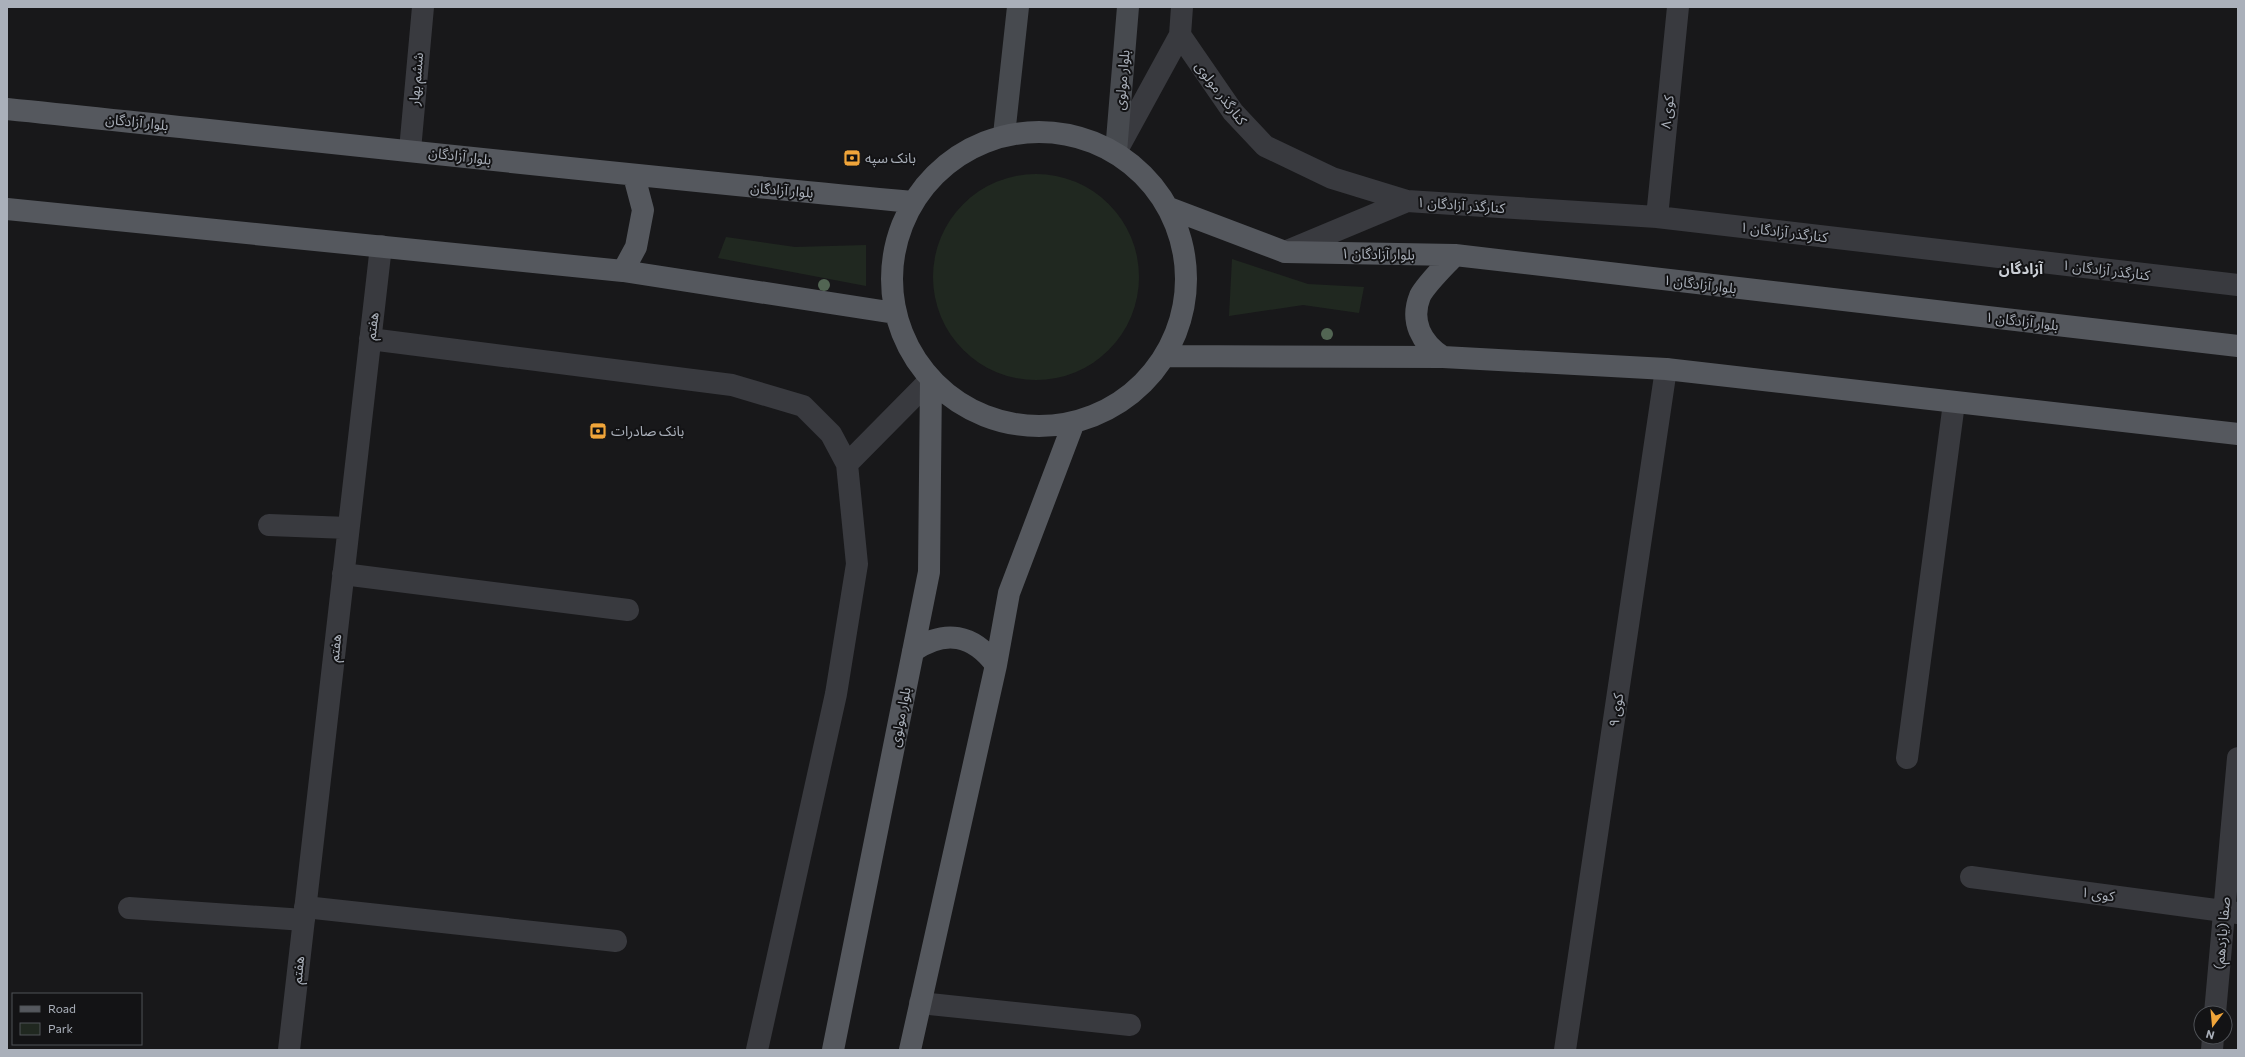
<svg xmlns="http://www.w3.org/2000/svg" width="2245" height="1057" font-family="Commissioner,'Noto Sans Arabic',sans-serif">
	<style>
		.green { fill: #202820 }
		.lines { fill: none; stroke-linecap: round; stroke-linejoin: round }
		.street { stroke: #393a3f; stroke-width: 22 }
		.secondary { stroke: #474a4f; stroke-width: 22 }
		.primary { stroke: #55585e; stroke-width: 22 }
		.tree { fill: #526553 }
		.labels { text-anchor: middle; stroke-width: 4; stroke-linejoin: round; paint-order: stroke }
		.street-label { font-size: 14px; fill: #aab0ba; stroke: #131315 }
		.poi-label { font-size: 14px; fill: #aab0ba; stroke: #131315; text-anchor: start }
		.neighbourhood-label { font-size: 15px; font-weight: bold; fill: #cbcfd6; stroke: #131315 }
	</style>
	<rect width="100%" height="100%" fill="#18181a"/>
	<path class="green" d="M933 277a103 103 0 1 1 206 0a103 103 0 1 1-206 0Z
		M726 237 795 247 866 245V286L718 258Z
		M1232 259 1308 284 1364 287 1359 313 1303 305 1229 316Z"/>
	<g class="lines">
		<path class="street" d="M1182 7 1180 35 1233 112 1265 146 1332 178 1407 201 1657 217 2238 285
			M410 150 423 7
			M1116 152 1180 35
			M1657 217 1678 7
			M1285 252 1407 201
			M370 339 732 385 803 406 831 434 847 464 857 564 836 694 757 1050
			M847 464 931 379
			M269 525 348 528
			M343 574 628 610
			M1907 758 1954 403
			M1971 877 2238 913
			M305 907 616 941
			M129 908 304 920
			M920 1003 1130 1025
			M2215 1013 2238 758
			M289 1050 381 246
			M1565 1050 1666 369
			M2212 1050 2213 1037"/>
		<path class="secondary" d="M1004 135 1018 7
			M1116 152 1128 7"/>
		<path class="primary" d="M7 109C309 140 610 174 913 202
			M892 279a147 147 0 1 1 294 0a147 147 0 1 1-294 0Z
			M1169 208 1285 252 1455 255 2238 346
			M7 209 623 271 895 313
			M623 271 636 247 643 210 634 176
			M1165 356 1443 357 1666 369 2238 434
			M1443 357C1421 343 1410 321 1420 296 1426 284 1445 266 1455 255
			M913 651C945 629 973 634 996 665
			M833 1050 929 572 931 379
			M910 1050 996 665 1009 593 1074 422"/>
	</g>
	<g class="tree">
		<circle cx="824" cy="285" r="6"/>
		<circle cx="1327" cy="334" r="6"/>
	</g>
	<defs>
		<g id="bank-square" transform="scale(0.9)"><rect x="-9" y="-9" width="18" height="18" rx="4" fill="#f0a53a" stroke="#131315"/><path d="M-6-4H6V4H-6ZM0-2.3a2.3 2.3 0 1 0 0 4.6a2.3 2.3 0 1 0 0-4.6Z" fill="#111"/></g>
	</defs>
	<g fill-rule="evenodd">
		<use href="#bank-square" x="852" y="158"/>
		<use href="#bank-square" x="598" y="431"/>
	</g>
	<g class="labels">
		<g class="street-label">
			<text transform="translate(416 79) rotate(-85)" y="5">ششم بهار</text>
			<text transform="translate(1122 80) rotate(-85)" y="5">بلوار مولوی</text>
			<text transform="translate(1221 93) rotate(53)" y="5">کنارگذر مولوی</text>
			<text transform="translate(1667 112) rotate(-84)" y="5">کوی ۸</text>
			<text transform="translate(137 122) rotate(6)" y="5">بلوار آزادگان</text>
			<text transform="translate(460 156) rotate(7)" y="5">بلوار آزادگان</text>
			<text transform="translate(782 190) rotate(5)" y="5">بلوار آزادگان</text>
			<text transform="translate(1461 205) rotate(4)" y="5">کنارگذر آزادگان ۱</text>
			<text transform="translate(1784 232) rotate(7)" y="5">کنارگذر آزادگان ۱</text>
			<text transform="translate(1378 254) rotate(1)" y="5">بلوار آزادگان ۱</text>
			<text transform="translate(2106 270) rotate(7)" y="5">کنارگذر آزادگان ۱</text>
			<text transform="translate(1700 284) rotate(7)" y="5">بلوار آزادگان ۱</text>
			<text transform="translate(2022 321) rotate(7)" y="5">بلوار آزادگان ۱</text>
			<text transform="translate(372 326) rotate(-83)" y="5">هفتم</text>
			<text transform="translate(335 648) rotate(-84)" y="5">هفتم</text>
			<text transform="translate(1616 710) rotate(-82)" y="5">کوی ۹</text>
			<text transform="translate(900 717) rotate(-79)" y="5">بلوار مولوی</text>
			<text transform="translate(2098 894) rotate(8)" y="5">کوی ۱</text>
			<text transform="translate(2222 933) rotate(-85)" y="5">صفا (یازدهم)</text>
			<text transform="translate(298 970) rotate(-84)" y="5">هفتم</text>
		</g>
		<g class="poi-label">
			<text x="865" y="163">بانک سپه</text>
			<text x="611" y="436">بانک صادرات</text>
		</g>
		<g class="neighbourhood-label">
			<text x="2021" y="274">آزادگان</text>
		</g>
	</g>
	<rect width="2245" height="1057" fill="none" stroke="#aab0ba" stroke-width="16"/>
	<rect x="12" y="993" width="130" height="52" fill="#131315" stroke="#4f5257"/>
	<rect x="20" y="1006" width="20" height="6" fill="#55585e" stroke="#4f5257"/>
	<text x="48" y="1013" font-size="12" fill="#aab0ba">Road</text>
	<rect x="20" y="1023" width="20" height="12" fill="#202820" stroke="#4f5257"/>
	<text x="48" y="1033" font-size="12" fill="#aab0ba">Park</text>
	<g transform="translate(2213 1025) rotate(196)"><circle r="19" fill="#131315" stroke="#4f5257"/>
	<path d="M0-3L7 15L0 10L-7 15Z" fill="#f0a53a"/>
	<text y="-6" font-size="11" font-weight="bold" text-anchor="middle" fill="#aab0ba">N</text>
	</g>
</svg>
